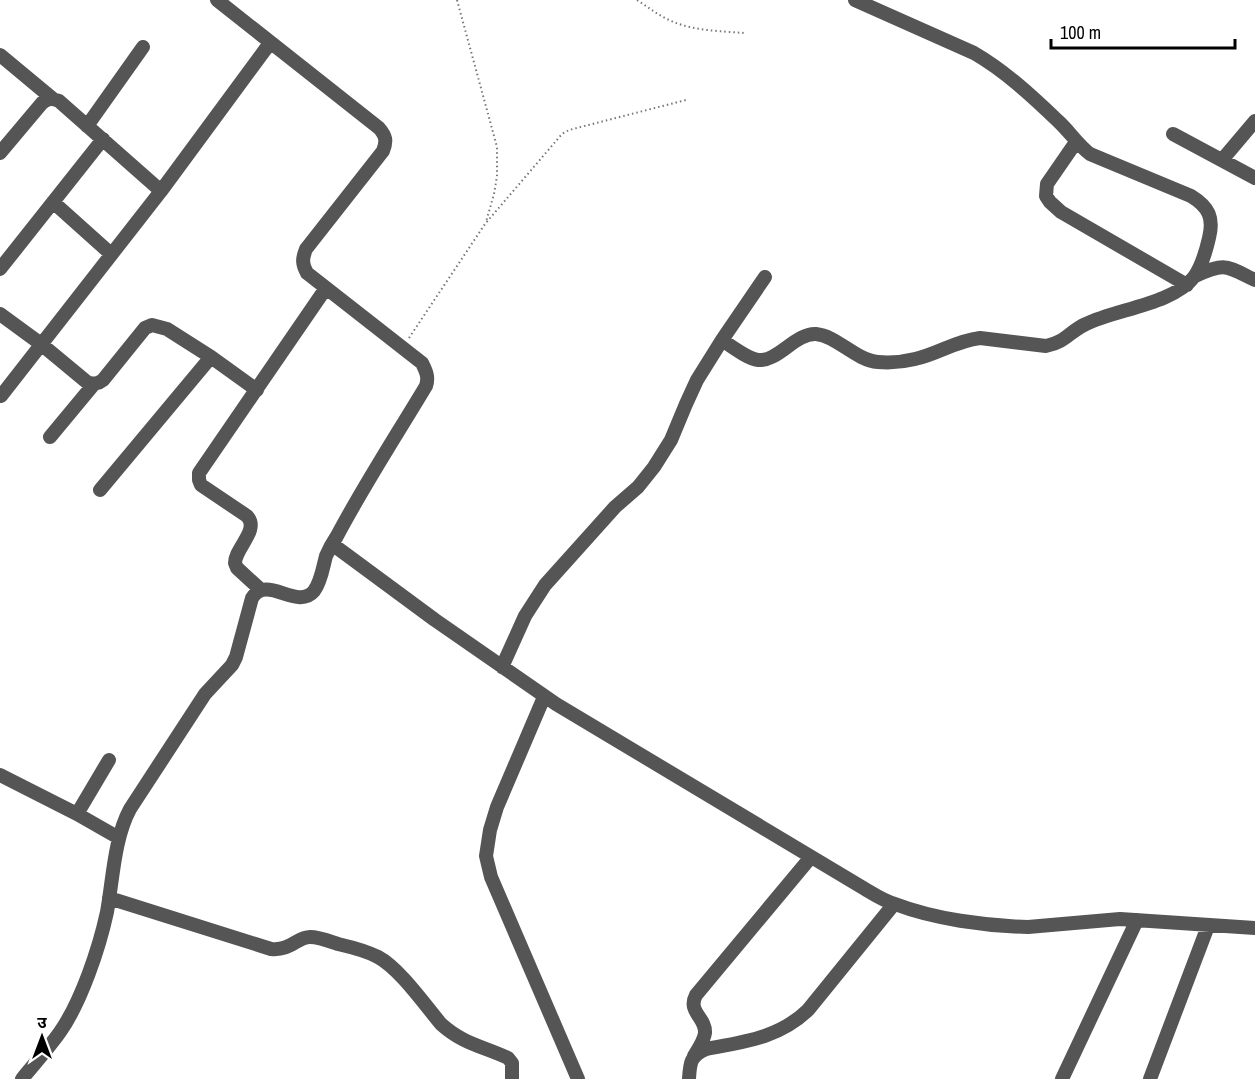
<svg xmlns="http://www.w3.org/2000/svg" width="1255" height="1079" font-family="'Archivo Narrow','Noto Sans Devanagari',sans-serif">
	<style>
		.lines { fill: none; stroke-linecap: round; stroke-linejoin: round }
		.path { stroke: #777; stroke-width: 2; stroke-dasharray: 1.5 3; stroke-linecap: butt }
		.minor { stroke: #555; stroke-width: 14 }
	</style>
	<rect width="100%" height="100%" fill="#fff"/>
	<g class="lines">
		<path class="path" d="M457 0 497 147V176L494 194 486 222
			M637 0C648 7 658 15 669 20 692 31 720 31 744 33
			M409 338 485 224 562 134 569 130 686 100"/>
		<path class="minor" d="M0 55 53 99
			M87 126 143 47
			M1173 134 1255 178
			M1076 142 1047 184 1046 196 1050 202 1061 212 1187 285
			M0 153 42 103C48 98 52 98 59 101L161 191
			M1222 160 1255 121
			M53 202 111 254
			M0 269 103 139
			M1195 276C1226 262 1226 266 1255 280
			M0 314 41 344 88 383C94 384 98 384 103 380L145 328 152 325 167 329 211 357 257 390
			M722 340C731 346 748 359 758 360 778 362 795 333 816 334 837 336 855 360 878 362 889 363 903 362 915 359 938 354 955 341 980 338L1046 346C1066 342 1070 331 1086 324 1117 309 1173 304 1194 277 1202 266 1206 251 1209 238 1214 218 1209 207 1191 196L1090 154C1078 145 1070 132 1058 121 1032 96 1005 71 974 53L855 0
			M1 396 161 191 270 43
			M50 437 94 384
			M100 490 211 357
			M332 544 435 620 556 704 865 889C875 895 884 901 895 904 934 919 986 926 1028 927L1120 919 1255 928
			M261 590 237 568 235 563C235 548 260 530 247 516L201 485 199 480V473L326 288
			M502 667 525 616 545 585 615 507 638 487 654 467 671 440 686 404 697 380 722 340 765 277
			M544 697 497 807 490 830 486 856 491 877 578 1079
			M0 775 77 814 119 838
			M77 814 109 760
			M109 898 271 949C291 951 297 937 310 937 319 937 329 941 338 944 351 947 365 950 378 957 399 968 425 1005 441 1024 463 1044 482 1046 508 1058L512 1063V1079
			M694 1056C698 1049 704 1041 705 1033 706 1017 687 1012 696 995L811 857
			M22 1079C34 1064 48 1049 60 1032 81 1002 99 949 107 912 113 879 114 839 130 809L205 694 232 665 236 657 252 598C267 574 297 611 314 591 321 582 323 567 326 556 329 549 333 542 337 536 364 485 396 436 426 386 429 377 426 371 422 363L307 273C302 264 302 259 306 249L383 151C387 141 386 136 379 128L217 0
			M689 1079C690 1063 690 1056 706 1049 744 1042 779 1038 808 1010L894 904
			M1062 1079 1137 920
			M1150 1079 1208 926"/>
	</g>
	<g transform="translate(42 1037)" stroke="#ffffff" stroke-width="4.5" paint-order="stroke">
	<path d="M0-4.5L10 22L0 15L-10 22Z" fill="#000000"/>
	<text y="-9" font-size="16" font-weight="bold" text-anchor="middle" fill="#000000">उ</text>
	</g>
	<path d="M1051 39v9h184v-9" fill="none" stroke="#000000" stroke-width="3"/>
	<text x="1060" y="39" font-size="18" fill="#000000" stroke="#ffffff" stroke-width="4.5" paint-order="stroke">100 m</text>
</svg>
